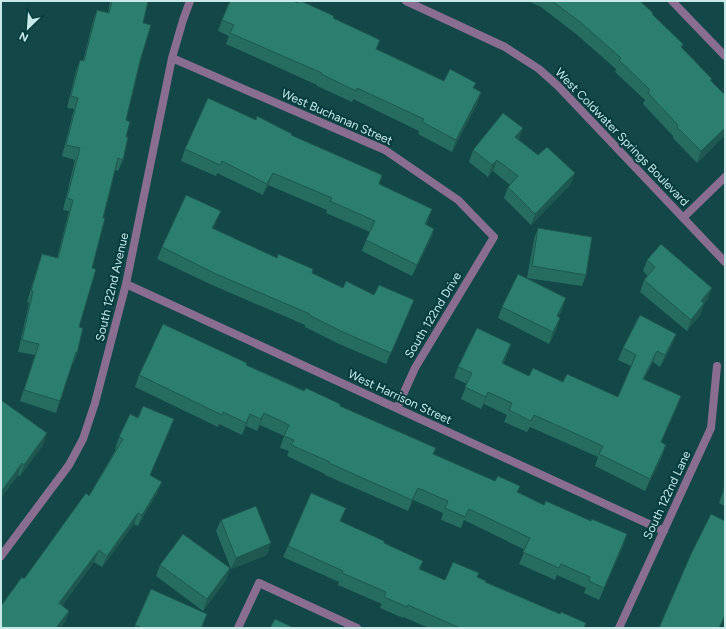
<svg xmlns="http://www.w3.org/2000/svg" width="726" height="629" font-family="Figtree,sans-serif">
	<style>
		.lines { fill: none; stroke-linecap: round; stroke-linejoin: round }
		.minor { stroke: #896e91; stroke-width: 8 }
		.tertiary { stroke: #896e91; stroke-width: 8 }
		.wall { fill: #266c5f }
		.shaded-wall { fill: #1f584e }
		.building { fill: #2c7e6f; stroke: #1f584e }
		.labels { text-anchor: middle; stroke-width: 4; stroke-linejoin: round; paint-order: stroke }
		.street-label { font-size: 12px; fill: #c9e9e9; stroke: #053c3e }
	</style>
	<rect width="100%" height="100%" fill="#144748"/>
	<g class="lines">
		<path class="minor" d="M672 1 725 56
			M172 58 385 150 458 200 494 237 415 368 397 408
			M683 218 725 177
			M126 284 664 531
			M1 556 69 465 83 439 95 403 126 284 172 58 183 20 190 1
			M238 628 259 583 357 628
			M619 628 711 428 717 366"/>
		<path class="tertiary" d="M406 1 505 47 539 69 558 86 725 262"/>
	</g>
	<path class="wall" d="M110 1H148L143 23 140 61 126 120V137L123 160 118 171 115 170 103 218 92 268 79 327 77 353 73 364H72L56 413 20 401 35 355 18 352 29 303 27 302 38 265 42 254 57 258 69 211 63 210 75 160 62 156 74 109 67 108 76 71 80 60 83 61 93 21 97 10 108 13Z
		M528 1H640L652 15 683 44 682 48 712 79 711 81 725 95V135L697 163 673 138V136L643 104 645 100 615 72 616 69 576 34 541 7Z
		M721 1H725V5Z
		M333 18 377 49 444 81 474 88 481 92 477 104 452 152 418 134 419 131 353 99 352 102 317 86V85L226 44 229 36 218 31 222 20Z
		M256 120 291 135 379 184 432 209 426 225 434 229 430 241 412 276 362 251 366 240 370 232 326 213 327 210 268 185 263 195 217 173 216 176 181 161 185 149Z
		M519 140 538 155 575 173 570 185 531 225 504 198 508 187 510 185 493 171 488 177 469 162 473 150Z
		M216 222 213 229 277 258 312 273 343 288 374 295 409 312 386 364 339 344 305 327V325L212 285 157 259 162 247Z
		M538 228 586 275 582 286 527 278 534 239Z
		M647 260 708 299 704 304 700 315 687 331 640 292 644 280 648 276 643 271Z
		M502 307 562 310 558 317 560 318 556 330 549 344 498 318Z
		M676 334 672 345 660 367 653 362 644 379 681 396 677 407 661 442 662 457 645 491 595 466 598 457 530 427 527 432 504 422 507 415 484 404 481 409 461 399 467 384 454 378 458 367 507 356 503 364 529 376 563 382 618 397 631 366 618 360 623 348Z
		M246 365 340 406 434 454 495 481 520 486 518 492 544 505 627 534 623 546 599 600 584 593 586 588 557 575 555 580 519 564 525 550 464 520 461 528 441 520 443 513 413 500 408 511 325 475V474L287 456 289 451 280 448 284 436 260 425 257 431 246 426 242 435 219 424 218 427 135 387 139 375Z
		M1 400 43 445 20 476 18 475 1 498Z
		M138 418 174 419 169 431 150 475 157 493 138 526 134 524 102 567 94 562 62 606 69 611 65 622 60 628H1L24 579 89 496 116 449H115L119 437Z
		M725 486V506L719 503Z
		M221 520 267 555 231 569 216 531Z
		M341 522 384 543 420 569 445 580 477 577 485 582 560 614 586 623 584 628H429L403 617V618L380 608 382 604 338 585 339 582 283 557 288 546Z
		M160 565 230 568 226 580 203 611 156 576Z
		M151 589 207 614 202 628H134Z"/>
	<path class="shaded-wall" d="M481 92 477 104 452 152 456 140Z
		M523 128 519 140 515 137Z
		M725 128V135L697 163 701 151Z
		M497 160 493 171 488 177 492 165Z
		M273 173 268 185 263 195 267 184Z
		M575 173 570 185 531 225 535 214Z
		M432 209 428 221 421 236 425 224Z
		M221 211 216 222 208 240 212 228Z
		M434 229 430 241 412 276 417 265Z
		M712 288 708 299 704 304 700 315 687 331 691 320 701 301Z
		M566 298 562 310 552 328 557 316Z
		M560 318 556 330 549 344 553 332Z
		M676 334 672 345 660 367 665 355Z
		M511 344 507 356 498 375 502 363Z
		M657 351 653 362 638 390 643 379Z
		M488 392 484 404 481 409 486 397Z
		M681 396 677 407 656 454 661 442Z
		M264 413 260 425 257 431 261 419Z
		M250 414 246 426 242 435 246 423Z
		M47 433 43 445 20 476 24 465Z
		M666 445 662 457 645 491 650 479Z
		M22 463 18 475 1 498V492Z
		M162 482 157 493 138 526 142 515Z
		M418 488 413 500 408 511 412 500Z
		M138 513 134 524 102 567 107 556Z
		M627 534 623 546 599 600 604 588Z
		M271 543 267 555 231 569 236 558Z
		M99 550 94 562 55 615 59 603Z
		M230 568 226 580 203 611 207 599Z
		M69 611 65 622 60 628H56Z
		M725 615V618L720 628H719Z"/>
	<path class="building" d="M112 1H148L143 23 151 25 140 61 126 120 130 122 126 137H128L123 160 118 158 103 218H105L92 268 96 269 79 327 83 328 77 353 76 352 60 401 24 390 39 344 22 340 33 291H31L42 254 58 258 73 200 67 198 80 148 66 145 78 98 71 96 80 60 84 61 97 10 109 13Z
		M230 1H293L298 3V1H301L334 16 333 18 380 40 376 49 444 81 450 69 476 83 473 88 481 92 456 140 422 122 424 119 357 88 356 91 321 74 322 73 230 33 234 25 222 20Z
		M552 1H640L653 13 652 14 683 44 681 47 712 79 710 80 725 95V128L701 151 677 127 678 125 648 93 650 90 619 60 621 58 580 22Z
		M208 98 256 120 257 116 292 134 291 135 382 175 379 184 432 209 425 224 434 229 417 265 366 240 375 221 330 201 332 198 273 173 267 184 222 161 220 165 185 149Z
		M503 113 523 128 515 137 538 155 547 147 575 173 535 214 508 187 518 176 497 160 492 165 473 150Z
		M186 195 221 211 212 228 277 258 278 254 313 269 312 273 343 288 346 281 374 295 379 285 414 300 391 353 343 332 309 315 310 314 216 274 162 247Z
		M538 228 592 237 586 275 532 266Z
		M661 244 712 288 701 301 704 303 691 320 644 280 655 267 647 260Z
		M518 274 566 298 557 316 560 318 553 332 502 307Z
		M640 315 676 334 665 355 657 351 643 379 681 396 661 442 666 445 650 479 599 454 603 446 534 415 531 421 509 410 512 403 488 392 486 397 465 387 472 373 458 367 477 328 511 344 502 363 529 376 533 368 563 382 567 374 618 397 636 355 623 348Z
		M163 324 247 363 246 365 304 391 306 388 340 404V406L436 448 433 454 495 481 498 476 520 486 517 492 544 505 546 501 591 521 592 519 627 534 604 588 589 581 590 577 561 564 559 568 523 552 530 538 469 509 465 517 445 508 448 501 418 488 412 500 329 463 330 462 291 445 294 440 284 436 289 425 264 413 261 419 250 414 246 423 223 412 222 415 139 375Z
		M1 400 47 433 24 465 22 463 1 492Z
		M143 406 174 419 150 475 162 482 142 515 138 513 107 556 99 550 59 603 69 611 56 628H1V606L22 577 24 579 86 493 89 496 123 439 119 437 130 414 138 418Z
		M725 486V492L723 491Z
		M311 493 346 508 340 521 384 541V543L423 561 419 569 445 580 453 562 479 573 477 577 486 581 485 582 560 614 561 612 586 623 584 628H460L408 605 407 607 384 597 386 592 342 573 343 571 288 546Z
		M256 506 271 543 236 558 221 520Z
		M711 514 725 521V615L719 628H659L691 554Z
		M183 534 230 568 207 599 160 565Z
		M151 589 207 614 201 628H140V627L135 625Z
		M275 619 294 628H270Z"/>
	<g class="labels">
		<g class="street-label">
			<text transform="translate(337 117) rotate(24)" y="4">West Buchanan Street</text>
			<text transform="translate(622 137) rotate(46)" y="4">West Coldwater Springs Boulevard</text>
			<text transform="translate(112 287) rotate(-77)" y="4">South 122nd Avenue</text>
			<text transform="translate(433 315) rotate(-59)" y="4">South 122nd Drive</text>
			<text transform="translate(400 397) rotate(25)" y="4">West Harrison Street</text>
			<text transform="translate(667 495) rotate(-65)" y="4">South 122nd Lane</text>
		</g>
	</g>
	<rect width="726" height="629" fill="none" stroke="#c9e9e9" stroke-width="4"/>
	<g transform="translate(28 28) rotate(205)" stroke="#053c3e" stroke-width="3" paint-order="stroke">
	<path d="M0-3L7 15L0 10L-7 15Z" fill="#c9e9e9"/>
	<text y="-6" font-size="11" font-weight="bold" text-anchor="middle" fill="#c9e9e9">N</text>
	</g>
</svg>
